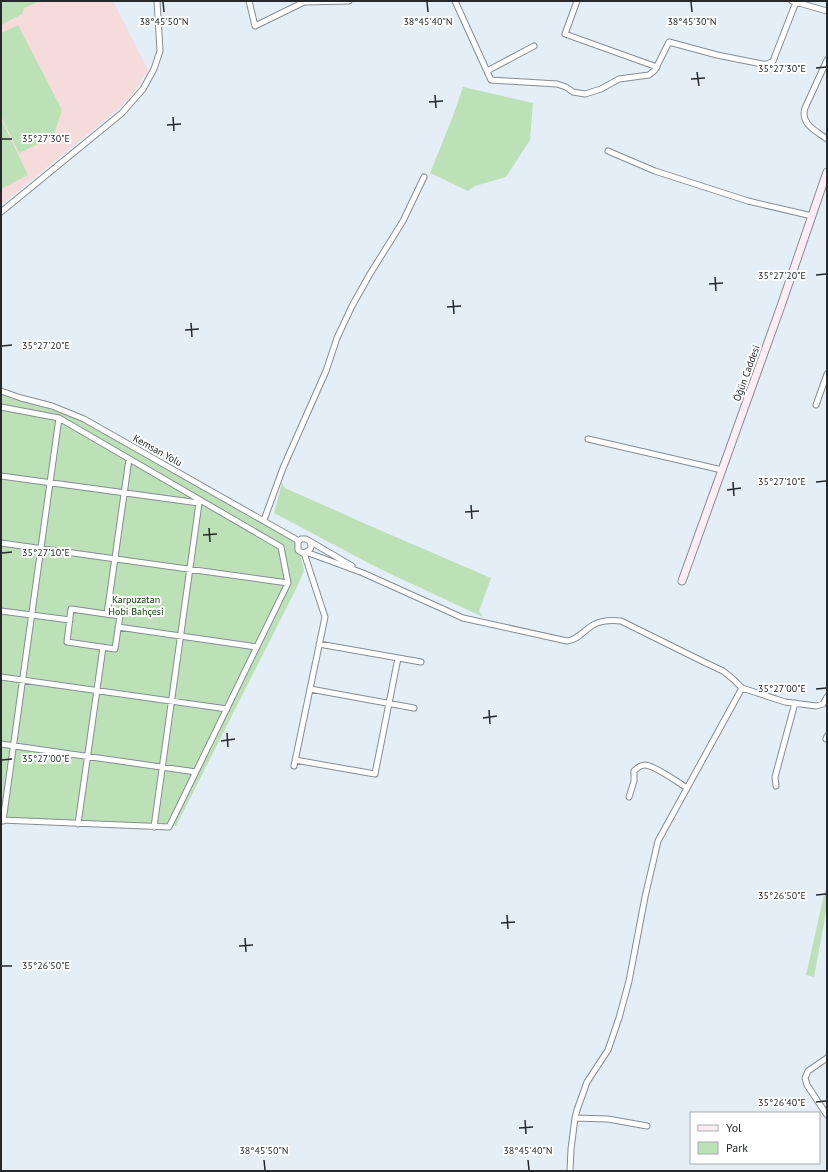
<svg xmlns="http://www.w3.org/2000/svg" width="828" height="1172" font-family="'PT Sans',sans-serif">
	<style>
		.commercial { fill: #f6dbdb }
		.green { fill: #bde1b6 }
		.lines { fill: none; stroke-linecap: round; stroke-linejoin: round }
		.street-casing { stroke: #848d95; stroke-width: 7 }
		.secondary-casing { stroke: #848d95; stroke-width: 9 }
		.street { stroke: #fff; stroke-width: 5 }
		.secondary { stroke: #feedf2; stroke-width: 7 }
		.ticks { fill: none; stroke: #25292c; stroke-width: 1.5 }
		.labels { text-anchor: middle; stroke-width: 4; stroke-linejoin: round; paint-order: stroke }
		.street-label { font-size: 10px; fill: #25292c; stroke: #fff }
		.park-label { font-size: 10px; fill: #0c4102; stroke: #fff }
		.ticks-label { font-size: 10px; text-anchor: middle; fill: #25292c; stroke: #fff; stroke-width: 4; stroke-linejoin: round; paint-order: stroke }
	</style>
	<rect width="100%" height="100%" fill="#e3eef7"/>
	<path class="commercial" d="M1 1H113L148 70 129 100 1 205Z"/>
	<path class="green" d="M1 1H40L24 8 22 14 1 25Z
		M18 25 62 110 53 137 19 153 1 116V33Z
		M463 87 533 103 530 140 506 177 475 186 468 191 430 173 453 116Z
		M1 119 28 175 1 189Z
		M1 393 61 406 282 533 295 542 301 557 304 570 298 585 176 826 1 819Z
		M282 483 285 488 368 525 491 578 479 611 483 617 380 569 274 513Z
		M825 890 827 891V907L814 977 806 975Z"/>
	<g class="lines">
		<g class="street-casing">
			<path id="street" d="M249 1 255 26 304 2 349 1
				M455 1 491 80 557 84 566 87 573 92 585 94 601 89 619 79 649 75 655 70 669 42 717 55 762 64H768L773 61 796 2
				M577 1 565 34 657 67
				M792 1 827 11
				M827 60 805 108C800 124 816 131 827 139
				M487 71 534 46
				M608 151 655 171 748 201 812 216
				M1 212 122 113 143 89 154 69 160 51 157 1
				M1 391 21 398 52 406 84 419 299 541
				M816 405 827 374
				M1 407 59 418 281 547 288 583 169 827 1 820
				M588 439 722 470
				M1 476 199 503
				M264 520 283 468 326 371 337 338 352 306 370 274 403 221 424 177
				M310 542C312 547 311 550 306 552L302 553 298 550V542L301 539H306L352 566
				M1 543 288 583
				M306 552 363 573 463 618 567 641C578 640 584 630 593 625 602 620 612 620 621 621L704 662 723 671 733 679 742 688 785 702 816 706 823 704 827 697
				M71 609 120 616 115 649 67 642Z
				M1 611 70 620
				M107 614 129 459
				M118 627 257 647
				M319 644 421 662
				M1 677 227 709
				M310 689 414 708
				M826 739 827 736
				M1 744 196 772
				M295 760 375 774 398 658
				M294 766 325 617 304 553
				M776 786 775 777 795 703
				M629 797 634 781V771C637 768 640 765 645 765 654 765 679 783 687 788
				M3 821 59 418
				M78 824 103 647
				M154 827 199 503 201 501
				M827 1058 808 1071 805 1078 807 1085 827 1115
				M575 1118 608 1119 647 1126
				M570 1171 571 1149 575 1118 577 1110 587 1082 608 1050 619 1018 629 981 645 897 658 841 742 688"/>
		</g>
		<g class="secondary-casing">
			<path id="secondary" d="M682 581 781 306 827 172"/>
		</g>
		<use href="#street" class="street"/>
		<use href="#secondary" class="secondary"/>
	</g>
	<path class="ticks" d="M163 2 164 12M427 2 428 12M691 2 692 12M816 68 826 67M697 72 699 86M691 79 705 78M435 95 436 108M429 102 443 101M173 117 174 131M167 125 181 124M2 139H12M816 275 826 274M715 277 716 291M709 284 723 283M453 300 454 314M447 307 461 306M191 323 192 337M185 330 199 329M2 346 12 345M733 482 734 496M816 482 826 481M727 490 741 488M471 505 472 519M465 512 479 511M209 528 210 542M203 535 217 534M2 553 12 552M816 689 826 688M489 710 490 724M483 718 497 716M227 733 228 747M221 741 235 739M2 760 12 759M816 895 826 894M507 915 508 929M501 923 515 922M245 938 246 952M239 946 253 945M2 966H12M816 1102 826 1101M525 1120 526 1134M519 1128 533 1127M264 1160 265 1170M528 1160 529 1170"/>
	<g class="labels">
		<g class="street-label">
			<text transform="translate(746 373) rotate(-70)" y="4">Öğün Caddesi</text>
			<text transform="translate(158 450) rotate(29)" y="4">Kemsan Yolu</text>
		</g>
		<g class="park-label">
			<text x="136" y="603">Karpuzatan<tspan x="136" dy="12">Hobi Bahçesi</tspan></text>
		</g>
	</g>
	<g class="ticks-label">
		<text x="164" y="25">38°45'50"N</text>
		<text x="428" y="25">38°45'40"N</text>
		<text x="692" y="25">38°45'30"N</text>
		<text x="782" y="72">35°27'30"E</text>
		<text x="46" y="142">35°27'30"E</text>
		<text x="782" y="279">35°27'20"E</text>
		<text x="46" y="349">35°27'20"E</text>
		<text x="782" y="485">35°27'10"E</text>
		<text x="46" y="556">35°27'10"E</text>
		<text x="782" y="692">35°27'00"E</text>
		<text x="46" y="762">35°27'00"E</text>
		<text x="782" y="899">35°26'50"E</text>
		<text x="46" y="969">35°26'50"E</text>
		<text x="782" y="1106">35°26'40"E</text>
		<text x="264" y="1154">38°45'50"N</text>
		<text x="528" y="1154">38°45'40"N</text>
	</g>
	<rect width="828" height="1172" fill="none" stroke="#25292c" stroke-width="4"/>
	<rect x="690" y="1112" width="130" height="52" fill="#ffffff" stroke="#a8a9ab"/>
	<rect x="698" y="1125" width="20" height="6" fill="#feedf2" stroke="#a8a9ab"/>
	<text x="726" y="1132" font-size="12" fill="#25292c">Yol</text>
	<rect x="698" y="1142" width="20" height="12" fill="#bde1b6" stroke="#a8a9ab"/>
	<text x="726" y="1152" font-size="12" fill="#25292c">Park</text>
</svg>
